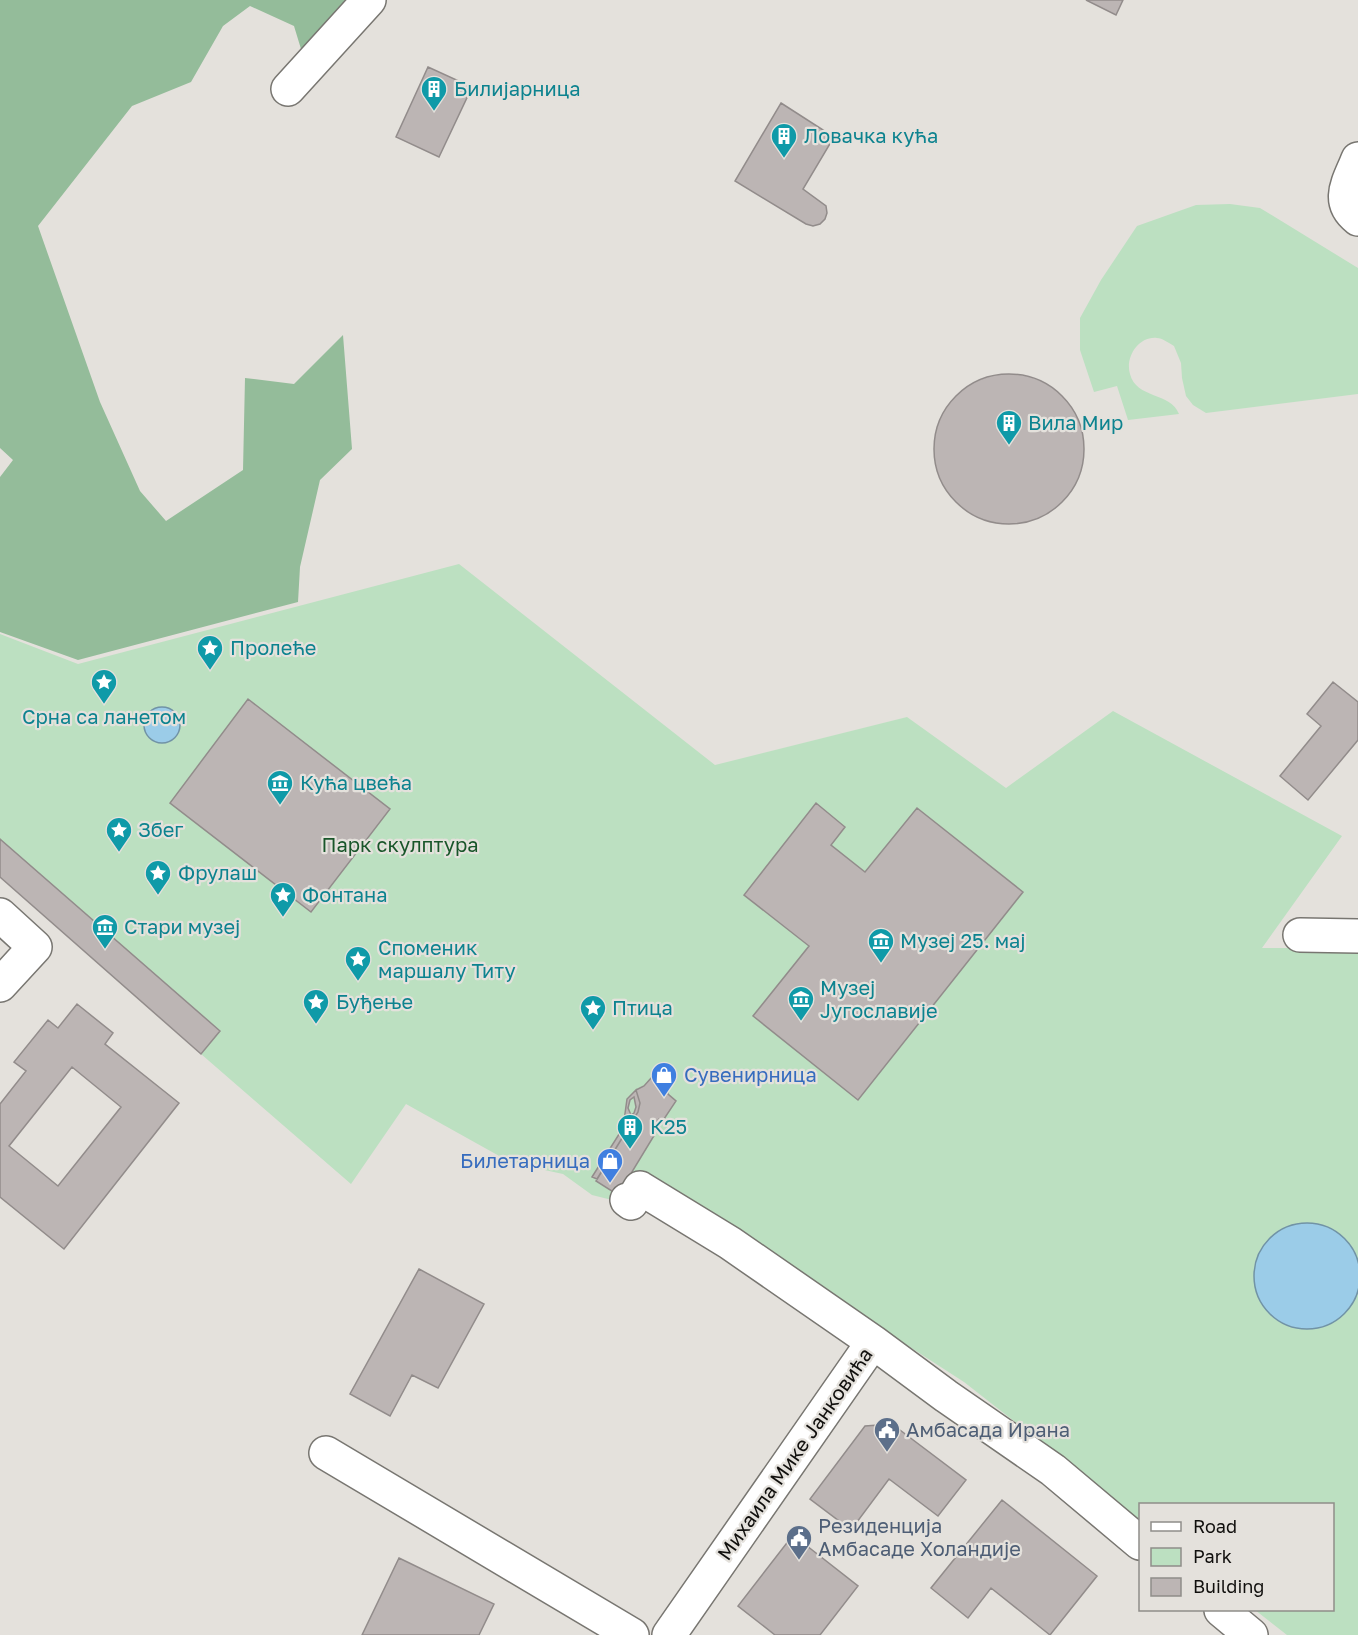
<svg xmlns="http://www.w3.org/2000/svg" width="1358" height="1635" font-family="'Golos Text',sans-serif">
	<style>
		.green { fill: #bce0c1 }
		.forest { fill: #94bc9a }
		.water { fill: #9bcce8; stroke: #7193a6; stroke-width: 1.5 }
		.building { fill: #bcb5b4; stroke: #928c8b; stroke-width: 1.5; fill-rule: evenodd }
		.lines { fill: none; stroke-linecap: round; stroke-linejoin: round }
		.minor-casing { stroke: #787671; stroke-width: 36 }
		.minor { stroke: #fff; stroke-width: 33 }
		.labels { text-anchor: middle; stroke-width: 4.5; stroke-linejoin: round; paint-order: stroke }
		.culture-label { font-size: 20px; fill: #0d838f; stroke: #e4e1dc; text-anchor: start }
		.park-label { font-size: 20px; fill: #19562a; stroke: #e4e1dc }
		.shop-label { font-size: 20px; fill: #366cbe; stroke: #e4e1dc; text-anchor: start }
		.service-label { font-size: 20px; fill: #4e5e75; stroke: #e4e1dc; text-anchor: start }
		.street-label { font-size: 20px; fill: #100f0d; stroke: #e4e1dc }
	</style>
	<rect width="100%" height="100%" fill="#e4e1dc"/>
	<path class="green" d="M1230 204 1260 208 1358 268V394L1206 413 1193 405 1186 396 1182 378 1181 363 1174 346C1169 343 1162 338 1157 338 1138 336 1125 358 1130 374 1136 399 1171 392 1179 414L1128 420 1117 386 1094 392 1080 350V318L1101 280 1137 226 1196 205Z
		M459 564 715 765 907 717 1006 788 1113 711 1342 836 1262 948H1358V1635H1287L1255 1610H1332V1504H1140V1520L964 1382 899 1340 886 1358 648 1209 592 1195 563 1174 512 1163 406 1104 351 1184 201 1054 220 1031 0 839V634L78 664Z"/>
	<path class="forest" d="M0 0H349L301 49 294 26 250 6 223 26 191 82 132 106 38 226 100 402 140 491 166 521 243 470 245 378 294 384 343 335 352 449 320 480 300 567 298 602 78 660 0 632V477L13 460 0 448Z"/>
	<path class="water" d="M144 725a18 18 0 1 1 36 0a18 18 0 1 1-36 0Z
		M1254 1276a53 53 0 1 1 106 0a53 53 0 1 1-106 0Z"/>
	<path class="building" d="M1086 0H1123L1116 15Z
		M428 67 472 87 439 157 396 137Z
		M781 103 834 137 803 189 826 206 827 213 825 219 820 224 813 226 806 224 735 181Z
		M934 449a75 75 0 1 1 150 0a75 75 0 1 1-150 0Z
		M1333 682 1358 702V740L1308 800 1280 776 1321 726 1307 714Z
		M248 699 390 809 311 912 170 803Z
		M816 803 845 827 831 845 865 872 917 808 1023 892 858 1100 753 1016 809 946 744 895Z
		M0 839 220 1031 201 1054 0 877Z
		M77 1004 113 1033 105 1044 179 1103 64 1249 0 1197V1104L26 1071 14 1062 48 1020 58 1028ZM72 1067 121 1107 58 1186 9 1146Z
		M652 1077 666 1086 668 1094 676 1101 664 1119H659L654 1125 653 1133 655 1134 618 1195 596 1181 638 1112 640 1103 636 1090 644 1086Z
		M636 1090 640 1103 638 1112 597 1179 592 1177 623 1128 627 1099ZM634 1097 636 1107 634 1113 631 1115 628 1108 630 1100Z
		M419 1269 484 1304 438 1388 412 1375 390 1416 350 1394Z
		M892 1424 966 1480 938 1516 889 1479 851 1530 810 1499 865 1426Z
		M1002 1500 1097 1576 1050 1635 991 1588 968 1618 931 1588Z
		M793 1535 858 1586 820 1635H775L738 1606Z
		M399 1558 494 1604 479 1635H362Z"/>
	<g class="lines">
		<g class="minor-casing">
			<path id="minor" d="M288 89 369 0
				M1358 159C1349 182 1335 201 1358 219
				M0 915 35 947 0 985
				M1300 935 1358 936
				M627 1200 631 1203 640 1188 730 1243 873 1342 946 1396 1053 1470 1140 1543
				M326 1453 632 1635
				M1221 1610 1251 1635
				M669 1635 873 1342"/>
		</g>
		<use href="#minor" class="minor"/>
	</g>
	<defs>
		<g id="building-pin" transform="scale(1.35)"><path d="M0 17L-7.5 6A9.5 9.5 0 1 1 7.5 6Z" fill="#0f9aa8" stroke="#e4e1dc"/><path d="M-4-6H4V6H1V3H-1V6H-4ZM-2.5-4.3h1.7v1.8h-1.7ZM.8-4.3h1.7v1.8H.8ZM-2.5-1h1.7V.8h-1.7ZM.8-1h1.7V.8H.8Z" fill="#fff"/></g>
		<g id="sight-pin" transform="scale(1.35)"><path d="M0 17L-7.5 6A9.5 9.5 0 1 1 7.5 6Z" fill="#0f9aa8" stroke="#e4e1dc"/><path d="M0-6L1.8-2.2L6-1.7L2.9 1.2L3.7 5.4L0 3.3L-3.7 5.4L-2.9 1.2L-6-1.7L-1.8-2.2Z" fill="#fff"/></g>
		<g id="museum-pin" transform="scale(1.35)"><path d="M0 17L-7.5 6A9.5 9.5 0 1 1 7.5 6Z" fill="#0f9aa8" stroke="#e4e1dc"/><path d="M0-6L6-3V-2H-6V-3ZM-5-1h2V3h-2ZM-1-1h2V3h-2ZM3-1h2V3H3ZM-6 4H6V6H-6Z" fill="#fff"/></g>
		<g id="shop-pin" transform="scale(1.35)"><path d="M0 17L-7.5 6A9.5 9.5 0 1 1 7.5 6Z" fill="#3f7fe0" stroke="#e4e1dc"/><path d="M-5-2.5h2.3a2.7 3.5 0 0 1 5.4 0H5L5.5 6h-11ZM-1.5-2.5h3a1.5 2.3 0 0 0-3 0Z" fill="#fff"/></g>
		<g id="civic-pin" transform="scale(1.35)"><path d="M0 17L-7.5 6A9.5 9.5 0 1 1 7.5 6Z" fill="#5c6f8a" stroke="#e4e1dc"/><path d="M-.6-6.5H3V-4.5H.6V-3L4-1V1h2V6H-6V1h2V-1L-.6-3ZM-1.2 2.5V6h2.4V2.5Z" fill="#fff"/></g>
	</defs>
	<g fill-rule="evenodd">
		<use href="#building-pin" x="434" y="89"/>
		<use href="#building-pin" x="784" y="136"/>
		<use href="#building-pin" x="1009" y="423"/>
		<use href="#sight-pin" x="210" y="648"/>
		<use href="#sight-pin" x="104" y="682"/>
		<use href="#museum-pin" x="280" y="783"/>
		<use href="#sight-pin" x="119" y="830"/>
		<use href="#sight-pin" x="158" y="873"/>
		<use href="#sight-pin" x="283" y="895"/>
		<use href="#museum-pin" x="105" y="927"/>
		<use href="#museum-pin" x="881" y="941"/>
		<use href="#sight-pin" x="358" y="959"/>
		<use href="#museum-pin" x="801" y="999"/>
		<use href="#sight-pin" x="316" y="1002"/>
		<use href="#sight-pin" x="593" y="1008"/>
		<use href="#shop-pin" x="664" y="1075"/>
		<use href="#building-pin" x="630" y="1127"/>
		<use href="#shop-pin" x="610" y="1161"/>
		<use href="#civic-pin" x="887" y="1430"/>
		<use href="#civic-pin" x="799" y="1538"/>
	</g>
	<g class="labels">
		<g class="culture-label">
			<text x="454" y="96">Билијарница</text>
			<text x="804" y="143">Ловачка кућа</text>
			<text x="1028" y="430">Вила Мир</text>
			<text x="230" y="655">Пролеће</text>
			<text x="104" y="724" text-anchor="middle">Срна са ланетом</text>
			<text x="300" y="790">Кућа цвећа</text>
			<text x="138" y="837">Збег</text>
			<text x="178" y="880">Фрулаш</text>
			<text x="302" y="902">Фонтана</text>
			<text x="124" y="934">Стари музеј</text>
			<text x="900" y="948">Музеј 25. мај</text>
			<text x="378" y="955">Споменик<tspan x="378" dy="23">маршалу Титу</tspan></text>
			<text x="820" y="995">Музеј<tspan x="820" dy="23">Југославије</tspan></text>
			<text x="336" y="1009">Буђење</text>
			<text x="612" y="1015">Птица</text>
			<text x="650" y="1134">К25</text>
		</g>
		<g class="park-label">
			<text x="400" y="852">Парк скулптура</text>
		</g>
		<g class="shop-label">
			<text x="684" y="1082">Сувенирница</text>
			<text x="590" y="1168" text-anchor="end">Билетарница</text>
		</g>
		<g class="service-label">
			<text x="906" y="1437">Амбасада Ирана</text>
			<text x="818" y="1533">Резиденција<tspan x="818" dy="23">Амбасаде Холандије</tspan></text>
		</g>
		<g class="street-label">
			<text transform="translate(795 1454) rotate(-55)" y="7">Михаила Мике Јанковића</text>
		</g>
	</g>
	<rect x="1139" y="1503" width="195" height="108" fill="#e4e1dc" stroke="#8f8d89" stroke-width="1.5"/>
	<rect x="1151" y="1522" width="30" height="9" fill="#ffffff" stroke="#8f8d89" stroke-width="1.5"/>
	<text x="1193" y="1533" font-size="18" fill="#100f0d">Road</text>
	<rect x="1151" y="1548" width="30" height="18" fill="#bce0c1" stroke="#8f8d89" stroke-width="1.5"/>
	<text x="1193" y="1563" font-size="18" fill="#100f0d">Park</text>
	<rect x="1151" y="1578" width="30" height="18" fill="#bcb5b4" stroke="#8f8d89" stroke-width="1.5"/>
	<text x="1193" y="1593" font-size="18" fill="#100f0d">Building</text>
</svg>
